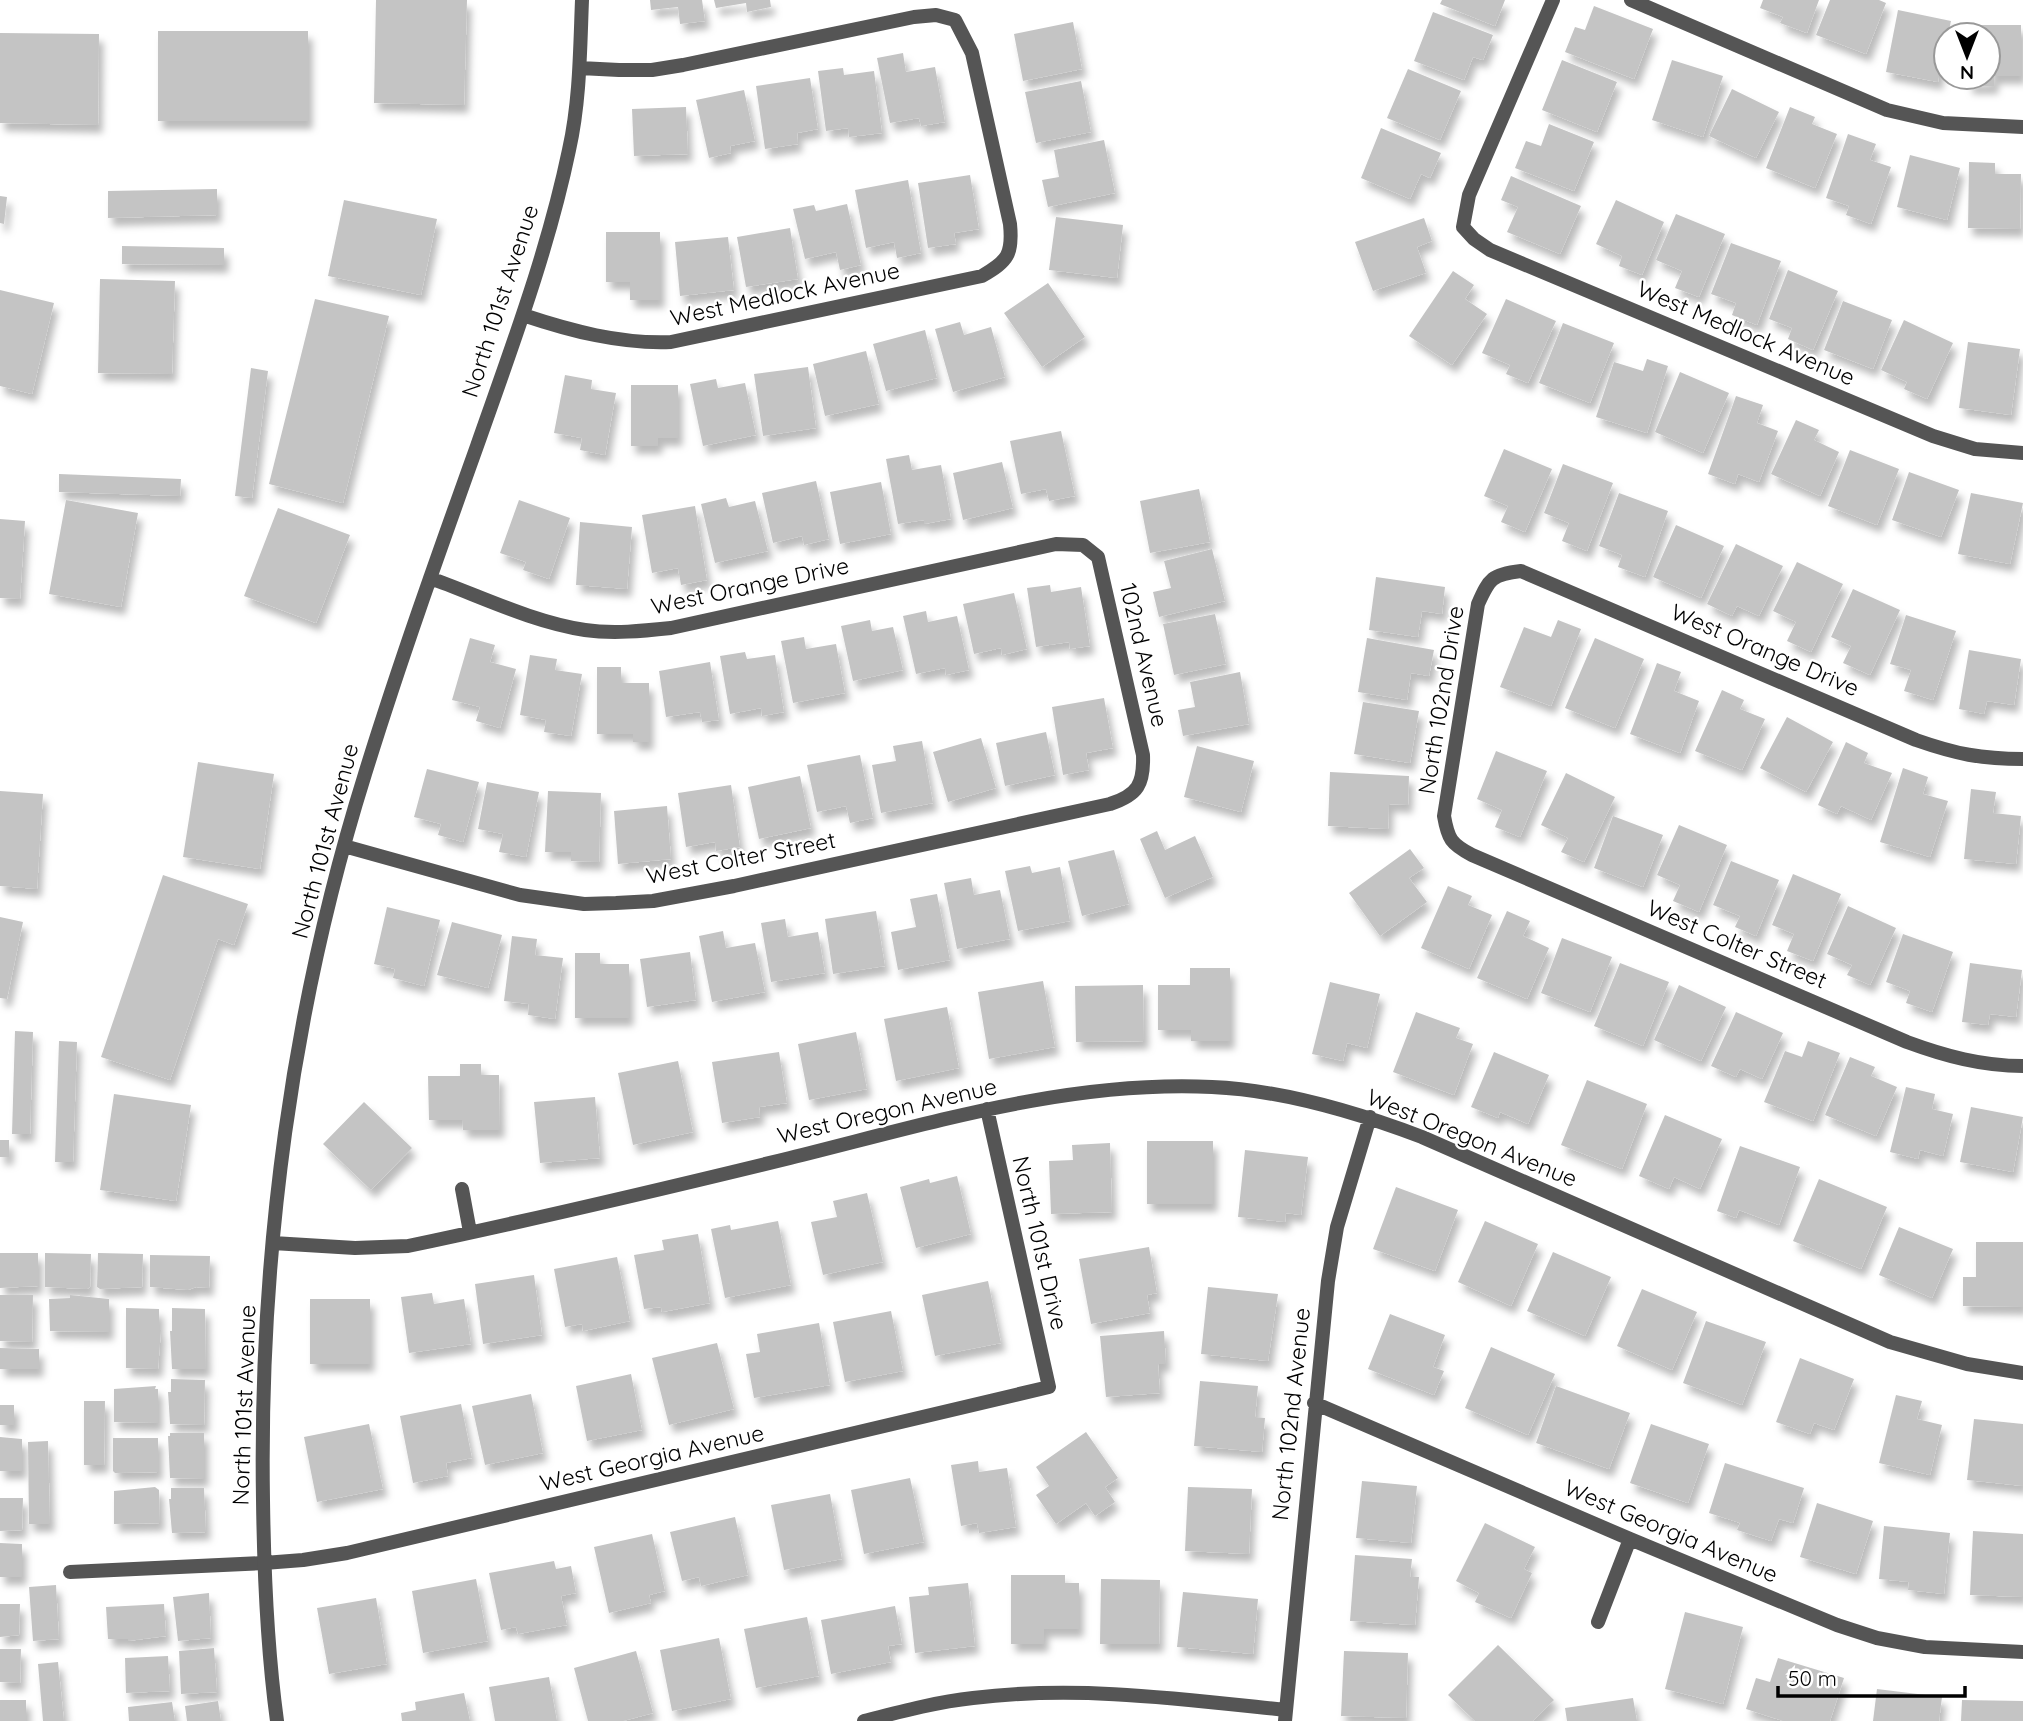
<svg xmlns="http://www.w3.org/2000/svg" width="2023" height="1721" font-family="Quicksand,sans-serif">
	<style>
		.building { fill: #c4c4c4; filter: url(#shadow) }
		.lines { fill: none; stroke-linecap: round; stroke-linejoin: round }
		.lane { stroke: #555; stroke-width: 14 }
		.street { stroke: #555; stroke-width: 14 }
		.labels { text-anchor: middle; stroke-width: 5; stroke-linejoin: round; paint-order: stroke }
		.street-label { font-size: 23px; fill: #000; stroke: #fff }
	</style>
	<defs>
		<filter id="shadow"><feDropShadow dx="4.5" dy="8" stdDeviation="3.5" flood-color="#0004"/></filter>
	</defs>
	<rect width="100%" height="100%" fill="#fff"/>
	<path class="building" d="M376 0H467L464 105 374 103Z
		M650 0H702L705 21 680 24 678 7 651 10Z
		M714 0H770L771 7 747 12 746 3 716 8Z
		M1442 0H1505L1495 26 1440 4Z
		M1763 0H1819L1807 33 1780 23 1783 17 1760 8Z
		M1830 0H1879L1886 3 1866 54 1816 35Z
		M1594 6 1653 29 1634 79 1565 52 1575 27 1585 30Z
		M1898 10 1951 21 1948 35H1946L1938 82 1886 72Z
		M1433 12 1493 35 1483 60 1473 57 1464 80 1414 61Z
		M1073 22 1082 69 1023 81 1014 34Z
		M1968 25H2021V76H1994V86H1968V77H1988V35H1968Z
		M158 31H308V121H158Z
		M0 33 99 34 98 125 0 123Z
		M903 53 906 72 935 67 945 122 921 126 919 118 890 123 877 58Z
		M1562 60 1617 82 1597 132 1542 110Z
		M1672 60 1723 76 1703 137 1652 120Z
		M843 68 844 75 874 71 882 133 849 137 848 128 826 131 818 71Z
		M1408 69 1461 91 1440 140 1387 118Z
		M810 78 818 129 797 133 798 144 765 149 756 86Z
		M1081 81 1091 132 1036 143 1025 92Z
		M1732 89 1779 112 1756 158 1709 136Z
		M744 90 755 141 730 146 731 153 709 158 696 100Z
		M686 107 688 154 634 156 632 109Z
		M1790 107 1815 117 1812 124 1837 134 1815 188 1766 168Z
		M1549 124 1594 142 1574 191 1515 168 1526 141 1541 146Z
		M1381 128 1441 153 1430 178 1421 174 1410 199 1361 178Z
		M1848 134 1876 144 1870 160 1891 167 1871 224 1846 215 1849 206 1826 198Z
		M1104 140 1115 193 1048 207 1042 180 1059 177 1054 150Z
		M1910 155 1960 168 1947 220 1897 207Z
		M1969 162 1995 163V174H2021L2020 229 1968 228Z
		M970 175 979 229 954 233 956 244 928 248 918 183Z
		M1511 176 1581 206 1560 254 1507 232 1518 207 1501 200Z
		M908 180 921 253 897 258 894 242 866 248 855 190Z
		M217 189V215L108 218V191Z
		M0 196 7 197 4 224 0 223Z
		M344 200 437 219 421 295 328 276Z
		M1616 200 1664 222 1642 275 1619 266 1622 256 1596 244Z
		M847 204 861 265 840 270 836 252 805 259 793 209 814 205 816 211Z
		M1676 214 1725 234 1699 297 1675 288 1682 271 1656 260Z
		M1056 217 1123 225 1117 278 1049 270Z
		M1424 218 1432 241 1417 247 1426 273 1373 291 1355 242Z
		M790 228 798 279 746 287 737 237Z
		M606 232H660V300H630V282H606Z
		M728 237 734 290 680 296 675 242Z
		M1731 243 1781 261 1757 325 1732 315 1736 303 1711 294Z
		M122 246 224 248V265L122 264Z
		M1788 270 1838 291 1813 350 1788 339 1792 328 1769 319Z
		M1453 271 1474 285 1465 299 1487 314 1452 365 1409 336Z
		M100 279 175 281 172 374 98 373Z
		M1048 283 1085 337 1042 367 1004 313Z
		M0 290 54 303 32 394 0 386Z
		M315 299 389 316 343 503 269 484Z
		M1506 299 1556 321 1528 383 1506 374 1510 365 1482 353Z
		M1843 301 1892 320 1873 369 1824 350Z
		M1904 320 1953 343 1927 399 1904 389 1907 382 1881 370Z
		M960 322 964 335 991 327 1005 377 953 392 935 329Z
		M1563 323 1614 343 1590 403 1539 383Z
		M925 330 937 378 886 391 873 344Z
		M1968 342 2020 349 2011 415 1959 408Z
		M866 351 879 404 825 416 813 364Z
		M1647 359 1668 366 1647 433 1596 417 1614 362 1643 371Z
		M808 367 816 428 763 436 754 374Z
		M251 368 268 371 252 498 235 496Z
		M1680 372 1729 393 1703 453 1655 432Z
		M565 375 592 380 591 389 616 393 605 455 580 450 582 438 554 433Z
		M716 379 718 388 745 383 756 435 703 446 690 384Z
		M631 385H678V438H658V446H631Z
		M1736 396 1763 405 1757 423 1778 431 1759 482 1738 474 1735 484 1708 474Z
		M1796 420 1819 430 1814 440 1839 452 1820 496 1771 474Z
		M1061 431 1075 496 1049 501 1046 489 1021 494 1010 441Z
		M1504 449 1552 469 1525 532 1501 522 1508 506 1484 496Z
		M1850 450 1899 469 1877 525 1828 506Z
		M909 455 912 470 941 465 951 519 924 524V520L898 524 886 459Z
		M1002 462 1013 508 963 520 953 473Z
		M1563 464 1613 483 1587 551 1562 541 1569 523 1544 513Z
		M1909 472 1959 490 1941 537 1892 520Z
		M59 474 181 479 180 496 59 492Z
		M816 481 829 539 804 545 802 536 773 543 762 493Z
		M881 482 891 534 840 544 830 492Z
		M1199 489 1210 542 1150 553 1140 501Z
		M1619 493 1668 511 1645 577 1618 567 1622 555 1599 546Z
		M1971 493 2023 503 2010 564 1958 554Z
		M726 498 729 507 755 501 768 551 715 563 701 504Z
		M66 500 138 513 121 607 49 594Z
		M519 500 570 518 549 579 523 570 526 562 500 553Z
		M695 506 707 580 681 585 678 568 652 573 642 515Z
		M278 508 350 535 316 623 244 596Z
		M0 519 25 521 20 599 0 598Z
		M580 522 632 527 627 589 576 585Z
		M1676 525 1724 546 1701 598 1653 577Z
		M1736 544 1783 566 1759 616 1737 606 1732 616 1707 604Z
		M1212 549 1225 601 1159 617 1153 592 1171 588 1164 561Z
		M1797 562 1843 584 1811 652 1787 641 1796 622 1773 611Z
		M1376 577 1445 587 1442 614 1422 611 1418 637 1369 630Z
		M1050 585 1051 592 1081 587 1090 646 1070 649 1069 642 1036 647 1027 588Z
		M1853 589 1900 610 1870 675 1843 663 1851 646 1831 637Z
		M1014 593 1027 649 1002 655 1001 648 974 654 963 604Z
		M926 611 928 622 957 616 969 670 946 675 945 668 916 674 903 616Z
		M1215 614 1226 664 1174 675 1163 624Z
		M1906 615 1956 631 1933 700 1904 691 1911 670 1890 664Z
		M870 620 872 631 893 627 903 670 853 681 841 626Z
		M1558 620 1581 629 1551 706 1500 687 1524 627 1551 637Z
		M804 637 806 649 836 644 845 693 793 703 781 641Z
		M470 638 495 645 490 662 516 669 500 728 476 721 480 707 452 700Z
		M1367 638 1434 650 1429 676 1411 673 1407 700 1358 692Z
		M1595 638 1644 659 1615 728 1565 708Z
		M1969 650 2021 659 2014 705 1987 701 1984 714 1959 709Z
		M745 652 747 659 775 655 784 712 762 716 761 708 730 714 720 656Z
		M530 655 557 659 555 670 582 674 571 736 544 732 546 720 520 715Z
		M710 662 719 720 702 722 700 712 666 717 659 671Z
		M1657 663 1681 672 1674 691 1699 701 1680 753 1630 734Z
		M597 667H621V683H649V742H633V734H597Z
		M1240 672 1249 724 1183 736 1178 710 1195 707 1190 682Z
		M1722 690 1744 700 1740 709 1765 719 1742 770 1695 751Z
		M1104 698 1113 748 1086 753 1089 770 1063 775 1052 707Z
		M1363 702 1419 711 1410 763 1354 754Z
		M1787 717 1833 742 1806 792 1760 768Z
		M1046 732 1055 775 1005 786 996 743Z
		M981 738 996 788 948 802 933 752Z
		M922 741 933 803 881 813 872 765 896 761 893 746Z
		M1846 742 1868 753 1864 763 1892 773 1871 820 1841 806 1837 814 1818 805Z
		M1197 746 1254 761 1241 812 1184 797Z
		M1496 751 1547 771 1520 837 1495 827 1502 810 1477 799Z
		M860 755 873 818 850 823 846 806 817 812 807 765Z
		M198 762 274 774 260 869 183 857Z
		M1903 768 1928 777 1923 794 1948 801 1930 857 1880 842Z
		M427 769 479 782 463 842 438 835 441 824 414 817Z
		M1330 772 1409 776 1408 805 1389 804 1388 829 1328 826Z
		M1566 773 1615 797 1584 862 1561 852 1568 838 1541 825Z
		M800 776 811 828 759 839 748 787Z
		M487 782 539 792 526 857 499 852 503 834 478 829Z
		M731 785 740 847 716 851 715 842 686 847 678 793Z
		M1971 789 1996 792 1993 813 2021 816 2016 864 1964 859Z
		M0 791 43 794 37 889 0 886Z
		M548 791 601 793 599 862 571 861V852H545Z
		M667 806 671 859 618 864 614 811Z
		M1613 816 1663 835 1643 887 1594 868Z
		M1679 825 1727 845 1699 912 1673 901 1680 885 1657 875Z
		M1157 831 1165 850 1195 836 1213 877 1165 898 1140 839Z
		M1410 849 1424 868 1409 878 1427 902 1380 936 1349 893Z
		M1114 850 1129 904 1082 916 1068 861Z
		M1731 861 1779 880 1756 936 1735 927 1740 916 1713 905Z
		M1030 866 1032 873 1060 867 1070 921 1018 931 1005 871Z
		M1793 874 1841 894 1813 961 1787 951 1794 934 1772 925Z
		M163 875 248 904 234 945 218 939 170 1080 101 1057Z
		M971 878 974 895 1000 890 1010 939 957 949 944 883Z
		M1448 886 1472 896 1468 905 1492 915 1469 969 1421 948Z
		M937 894 950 960 898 970 891 932 916 927 910 899Z
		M1848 906 1896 928 1870 985 1847 975 1852 965 1827 954Z
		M387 907 440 920 424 986 393 978 395 969 374 964Z
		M876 911 885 966 833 974 825 919Z
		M1507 911 1530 921 1523 936 1549 948 1527 999 1477 978Z
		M0 917 23 922 7 999 0 998Z
		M785 919 788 937 818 932 825 973 771 982 761 923Z
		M452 922 502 935 488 988 437 975Z
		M723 931 726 948 755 943 765 992 712 1002 699 936Z
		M1903 934 1953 952 1932 1012 1906 1003 1910 991 1886 982Z
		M512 936 537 939 535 955 563 958 555 1019 528 1015 529 1004 504 1001Z
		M1562 938 1612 957 1590 1012 1541 993Z
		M690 952 696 1000 647 1007 640 959Z
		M575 953H600V964H629V1018H575Z
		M1620 963 1669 982 1643 1046 1594 1026Z
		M1970 963 2022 970 2016 1017 1990 1014 1988 1025 1962 1022Z
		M1190 968H1230V1041H1191V1030H1158V985H1190Z
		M1043 981 1055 1047 989 1059 978 992Z
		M1330 982 1380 994 1367 1048 1347 1043 1343 1061 1312 1054Z
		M1143 985 1144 1041 1076 1042 1075 986Z
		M1679 985 1726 1007 1701 1061 1654 1040Z
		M947 1007 959 1068 896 1081 884 1019Z
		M1416 1012 1460 1028 1456 1038 1473 1044 1454 1095 1393 1072Z
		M1736 1012 1783 1033 1762 1079 1740 1069 1736 1077 1711 1066Z
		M15 1031 33 1032 30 1134H12Z
		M856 1032 867 1089 809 1100 798 1044Z
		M59 1041 77 1042 73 1162H55Z
		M1808 1041 1840 1053 1813 1121 1764 1102 1785 1051 1802 1057Z
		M779 1052 787 1103 759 1107 760 1117 722 1123 712 1062Z
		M1494 1052 1549 1075 1528 1124 1500 1112 1498 1118 1471 1107Z
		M1850 1057 1875 1067 1871 1076 1897 1087 1876 1136 1825 1115Z
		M678 1061 693 1132 633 1145 618 1073Z
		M460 1064H481V1075H499L500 1130H463L462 1120H429L428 1076H460Z
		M1587 1080 1647 1104 1622 1169 1561 1145Z
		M1906 1087 1935 1094 1932 1109 1953 1114 1943 1156 1920 1150 1918 1159 1890 1152Z
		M114 1094 191 1105 176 1201 100 1190Z
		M595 1097 600 1158 540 1163 534 1102Z
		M364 1102 412 1148 371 1190 323 1144Z
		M1971 1107 2023 1117 2013 1172 1960 1162Z
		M1665 1115 1722 1139 1700 1189 1674 1177 1669 1189 1639 1176Z
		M0 1140H9V1157H0Z
		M1147 1141H1213V1204H1147Z
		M1110 1143 1112 1212 1051 1214 1049 1161 1073 1160 1072 1145Z
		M1740 1146 1800 1167 1779 1225 1739 1210 1736 1218 1717 1211Z
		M1245 1150 1308 1157 1301 1215 1286 1213 1285 1222 1238 1217Z
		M957 1176 971 1234 916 1248 900 1187 929 1179 930 1183Z
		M1819 1179 1887 1207 1861 1269 1793 1241Z
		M1396 1187 1458 1210 1435 1271 1373 1249Z
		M867 1193 883 1262 823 1275 811 1222 837 1217 833 1201Z
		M778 1221 791 1285 725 1298 711 1229 730 1225 731 1230Z
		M1485 1221 1538 1244 1511 1306 1458 1282Z
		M1899 1227 1953 1249 1932 1298 1879 1275Z
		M698 1234 710 1303 662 1312 661 1307 644 1309 634 1255 664 1250 662 1240Z
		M1976 1242H2023V1307L1963 1306V1277H1976Z
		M1149 1247 1157 1293 1147 1295 1150 1313 1091 1324 1079 1259Z
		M1553 1252 1611 1277 1585 1336 1527 1311Z
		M0 1253H38V1286L0 1288Z
		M45 1253 91 1254 90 1287 87 1289 45 1287Z
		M98 1253 143 1254 142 1287 100 1289 97 1287Z
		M150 1255 210 1256 209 1288 196 1287 188 1290 150 1287Z
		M617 1257 630 1321 583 1331 582 1324 565 1327 554 1269Z
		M534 1275 542 1335 483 1344 475 1284Z
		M988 1281 1001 1343 935 1356 922 1295Z
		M1208 1287 1278 1294 1268 1361 1201 1354Z
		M1642 1289 1697 1312 1672 1370 1617 1346Z
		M432 1293 434 1304 464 1299 471 1344 409 1353 401 1297Z
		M0 1295H33L32 1342 0 1341Z
		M70 1295 109 1299V1332L50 1331 49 1299 70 1298Z
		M310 1299H370V1364H310Z
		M126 1308 159 1309V1330H161L158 1369 126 1368Z
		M172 1308 205 1309 206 1369H172L170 1331H172Z
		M891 1311 903 1371 845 1382 833 1322Z
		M1390 1314 1445 1335 1433 1367 1444 1371 1434 1395 1368 1369Z
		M1706 1321 1766 1342 1742 1405 1683 1383Z
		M819 1323 830 1385 754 1398 746 1354 760 1352 757 1334Z
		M1164 1331 1166 1364H1158L1160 1393 1106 1397 1100 1336Z
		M717 1343 734 1409 669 1425 652 1358Z
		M1491 1347 1555 1374 1528 1435 1465 1408Z
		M0 1348 39 1349V1369H0Z
		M1800 1358 1854 1379 1834 1430 1814 1423 1810 1434 1776 1422Z
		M631 1374 642 1430 587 1441 576 1386Z
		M171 1379 205 1380 204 1425 170 1424 168 1392H171Z
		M1200 1381 1258 1386 1255 1417 1265 1418 1262 1452 1194 1446Z
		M156 1386 155 1389H158V1423L114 1422V1389Z
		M1556 1386 1630 1413 1609 1469 1536 1443Z
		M531 1394 543 1453 485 1465 472 1406Z
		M1896 1395 1922 1401 1917 1419 1942 1425 1930 1475 1879 1463Z
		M84 1401H105L104 1465H84Z
		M461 1404 472 1458 446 1463 448 1476 413 1483 400 1416Z
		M0 1405H14V1425H0Z
		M1974 1419 2023 1424V1486L1967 1480Z
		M369 1424 383 1489 317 1502 304 1437Z
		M1651 1424 1709 1444 1688 1503 1630 1483Z
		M1086 1432 1118 1478 1105 1487 1115 1502 1095 1516 1086 1503 1056 1524 1036 1495 1049 1486 1036 1467Z
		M170 1433H204V1479L170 1478 168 1436H170Z
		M0 1437 22 1439V1471H0Z
		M113 1438H158V1472L115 1473 113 1471Z
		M48 1441 50 1524H29L28 1442Z
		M978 1461 979 1472 1007 1468 1016 1527 979 1533 977 1523 961 1526 951 1465Z
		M1725 1463 1804 1488 1793 1523 1779 1519 1771 1541 1737 1530 1740 1523 1709 1513Z
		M910 1478 924 1542 864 1554 851 1490Z
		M1362 1481 1417 1486 1411 1543 1356 1538Z
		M155 1487 159 1490 160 1523 114 1524V1491Z
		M1188 1487 1252 1489 1249 1554 1185 1551Z
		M171 1488H204L206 1532 172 1533 169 1499H171Z
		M830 1494 842 1559 784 1570 771 1505Z
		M0 1498H23L22 1530 0 1531Z
		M1817 1503 1873 1521 1856 1574 1800 1557Z
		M735 1517 748 1575 701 1586 699 1577 682 1581 670 1532Z
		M1485 1523 1535 1547 1524 1569 1532 1573 1511 1618 1475 1602 1479 1593 1456 1581Z
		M1884 1526 1950 1533 1944 1594 1908 1590 1909 1582 1879 1579Z
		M1973 1531 2023 1534V1597L1970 1595Z
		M652 1534 665 1591 649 1595 651 1603 609 1613 594 1547Z
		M0 1543 22 1544V1577H0Z
		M1355 1555 1412 1559 1410 1577H1419L1415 1625 1350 1621Z
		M554 1561 556 1569 571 1566 576 1593 561 1596 567 1625 518 1634 516 1627 501 1630 489 1573Z
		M1011 1575H1065V1583H1079V1629H1044V1644H1011Z
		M476 1579 488 1641 423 1653 412 1591Z
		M1101 1579 1160 1580 1159 1644H1100Z
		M968 1583 975 1646 915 1653 909 1597 929 1595 928 1587Z
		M56 1585 59 1639 33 1641 29 1587Z
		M1183 1592 1258 1599 1253 1654 1177 1647Z
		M209 1593 211 1638 178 1641 173 1597Z
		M376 1598 387 1664 329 1674 317 1608Z
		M0 1604H20L19 1635 0 1637Z
		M164 1604 166 1636 128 1641V1639H108L106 1607Z
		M895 1606 902 1644 888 1646 891 1662 831 1674 821 1620Z
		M1685 1612 1743 1627 1723 1704 1665 1689Z
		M807 1617 819 1676 756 1688 744 1629Z
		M719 1638 731 1699 672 1711 660 1650Z
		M1498 1645 1554 1700 1533 1721H1475L1448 1695Z
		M214 1648 217 1692 181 1694 179 1651Z
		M0 1649H21L20 1683 0 1682Z
		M636 1651 653 1713 623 1721H588L574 1668Z
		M1344 1651 1408 1653 1406 1718 1341 1716Z
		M168 1656 170 1691 126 1693 125 1658Z
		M1778 1658 1844 1678 1830 1721H1783L1746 1709 1756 1678 1770 1682Z
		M58 1662 64 1721H43L38 1664Z
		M549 1677 557 1721H495L489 1687Z
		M1877 1689 1942 1697 1939 1721H1873Z
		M464 1693 470 1721H402L401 1713 416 1710 415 1702Z
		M1633 1698 1637 1721H1567L1565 1708Z
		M0 1700H26V1721H0Z
		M1962 1700 2023 1701V1721H1961Z
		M218 1701 221 1721H187L185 1706Z
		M172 1702 175 1721H129L128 1707Z"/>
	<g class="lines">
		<path class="lane" d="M70 1572 264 1563"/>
		<path class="street" d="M1553 0 1469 195 1463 227 1474 239 1490 250 1933 436 1975 449 2023 453
			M1631 0 1887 110 1943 123 2023 127
			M523 315C571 331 620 344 671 342L982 276C1008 261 1013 254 1010 224L972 53 955 20 936 15 914 17 683 65 652 70H619L580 68
			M2023 759C1981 759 1956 754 1916 740L1521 571C1492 574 1489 579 1478 604L1444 816C1448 839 1451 844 1472 855L1907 1042C1945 1056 1982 1066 2023 1066
			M344 846 520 895 584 904 616 903 653 901 734 886 1110 804C1138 795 1144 784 1143 755L1098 557 1083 545 1056 544 671 628C643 631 613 634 585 630 532 622 480 596 430 578
			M462 1189 470 1232
			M273 1243 355 1248 408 1246C536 1219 663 1189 790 1158 928 1124 1068 1080 1212 1087 1283 1090 1356 1112 1422 1137L1890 1342 1967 1364 2023 1373
			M1314 1403 1630 1539 1837 1625 1877 1638 1925 1647 2023 1652
			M264 1563 303 1560 347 1553 1049 1387 987 1109
			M1598 1622 1630 1539
			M277 1721C267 1648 264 1574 263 1500 259 1255 292 1007 365 774 399 664 438 555 477 446 511 349 548 251 569 150 580 101 580 50 582 0
			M864 1721C899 1712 936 1702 973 1698 1077 1685 1182 1699 1286 1710
			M1285 1721 1328 1281 1337 1227 1370 1117"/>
	</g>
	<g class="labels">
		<g class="street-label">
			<text transform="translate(785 294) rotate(-12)" y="8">West Medlock Avenue</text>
			<text transform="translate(500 301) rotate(-72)" y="8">North 101st Avenue</text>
			<text transform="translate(1746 333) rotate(23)" y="8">West Medlock Avenue</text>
			<text transform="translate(750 586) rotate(-12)" y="8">West Orange Drive</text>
			<text transform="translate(1765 650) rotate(23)" y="8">West Orange Drive</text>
			<text transform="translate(1144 655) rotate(77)" y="8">102nd Avenue</text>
			<text transform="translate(1441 700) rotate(-81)" y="8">North 102nd Drive</text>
			<text transform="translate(325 841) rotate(-75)" y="8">North 101st Avenue</text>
			<text transform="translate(741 858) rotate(-11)" y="8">West Colter Street</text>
			<text transform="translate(1737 944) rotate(23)" y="8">West Colter Street</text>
			<text transform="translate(887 1111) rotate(-13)" y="8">West Oregon Avenue</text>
			<text transform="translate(1472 1138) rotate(22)" y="8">West Oregon Avenue</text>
			<text transform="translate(1040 1243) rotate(77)" y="8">North 101st Drive</text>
			<text transform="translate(244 1405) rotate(-88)" y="8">North 101st Avenue</text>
			<text transform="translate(1291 1414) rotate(-84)" y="8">North 102nd Avenue</text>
			<text transform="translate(652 1458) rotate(-13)" y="8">West Georgia Avenue</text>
			<text transform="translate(1671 1531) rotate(23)" y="8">West Georgia Avenue</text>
		</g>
	</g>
	<g transform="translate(1967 56) rotate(180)"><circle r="33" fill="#ffffff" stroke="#999999" stroke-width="2"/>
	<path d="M0-5L12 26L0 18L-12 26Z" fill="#000000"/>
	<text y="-10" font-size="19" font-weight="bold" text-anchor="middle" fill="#000000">N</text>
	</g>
	<path d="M1778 1686v10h187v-10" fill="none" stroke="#000000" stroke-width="3.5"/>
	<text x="1788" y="1686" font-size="21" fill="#000000" stroke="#ffffff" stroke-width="5" paint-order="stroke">50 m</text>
</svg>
